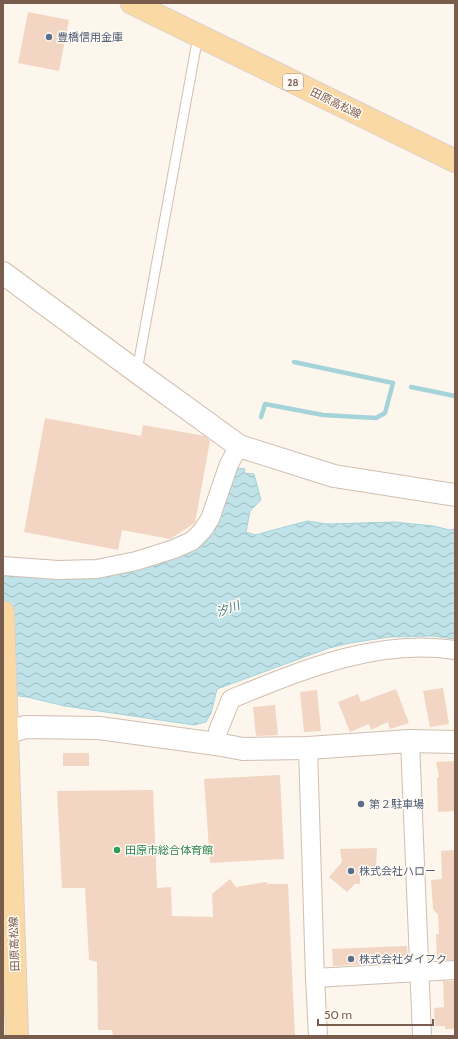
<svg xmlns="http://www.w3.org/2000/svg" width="458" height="1039" font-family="Cabin,'Noto Sans JP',sans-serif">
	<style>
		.water { fill: url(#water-waves); stroke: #a5d3da }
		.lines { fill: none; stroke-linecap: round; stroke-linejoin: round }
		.stream { stroke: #a5d3da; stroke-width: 4.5 }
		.building { fill: #f3d5c3 }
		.service-casing { stroke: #d1beb0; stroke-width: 11 }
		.minor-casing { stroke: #d1beb0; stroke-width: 20 }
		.tertiary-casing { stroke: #d1beb0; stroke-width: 24 }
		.primary-casing { stroke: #dad1cd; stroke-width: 24 }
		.service { stroke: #fff; stroke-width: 9 }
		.minor { stroke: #fff; stroke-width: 18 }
		.tertiary { stroke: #fff; stroke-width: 22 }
		.primary { stroke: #fbd9a5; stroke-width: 22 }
		.service-dot { fill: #5c6f8a; stroke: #fffaf3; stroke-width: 1.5 }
		.leisure-dot { fill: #2e9e5b; stroke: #fffaf3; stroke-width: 1.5 }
		.labels { text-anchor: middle; stroke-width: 3; stroke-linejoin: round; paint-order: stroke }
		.shield { fill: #fffaf3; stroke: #a28b7f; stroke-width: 1 }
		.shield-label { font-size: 10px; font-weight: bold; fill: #7a5c4d }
		.service-label { font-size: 11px; fill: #4e5e75; stroke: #fffaf3; text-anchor: start }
		.street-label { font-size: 11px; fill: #7a5c4d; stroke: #fffaf3 }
		.leisure-label { font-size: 11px; fill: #27864d; stroke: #fffaf3; text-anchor: start }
		.water-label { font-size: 12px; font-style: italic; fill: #437c86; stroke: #fffaf3 }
	</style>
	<defs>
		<pattern id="water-waves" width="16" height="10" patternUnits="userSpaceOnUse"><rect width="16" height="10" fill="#bfe3e8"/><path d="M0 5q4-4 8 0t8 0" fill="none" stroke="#a0bbbe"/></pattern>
	</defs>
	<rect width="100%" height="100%" fill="#fdf6ec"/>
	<path class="water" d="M237 468 245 469 244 473 254 474 261 500 250 511 246 532 255 535 307 521 327 524 394 522 434 526 449 530 455 529V639L433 636 389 637 350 643 329 648 217 689 211 713 206 722 194 725 65 706 27 697 3 694V572L172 559 201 547 214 533Z"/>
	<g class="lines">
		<path class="stream" d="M411 387 455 396
			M261 417 265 404 323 415 376 418 385 413 393 383 294 362"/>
	</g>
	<path class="building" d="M28 12 69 20 59 71 18 63Z
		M45 418 141 436 143 425 205 436 210 441 195 523 170 539 122 530 118 550 24 532Z
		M443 688 449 724 430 727 423 691Z
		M396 689 409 723 390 729 388 722 371 730 369 724 350 732 338 702 358 694 361 702Z
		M317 690 321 731 304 732 300 692Z
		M275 705 278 735 256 736 253 707Z
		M63 753H89V766H63Z
		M455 761V811L438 812 437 778 439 777 436 762Z
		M280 775 284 859 210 863 204 779Z
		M153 790 157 888 171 887 172 916 213 917 212 894 230 879 236 887 267 882V884H288L295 1036H113L112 1030H98L97 962 89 960 85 888H62L57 791Z
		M377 848 376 866 369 867 367 876H360V884H355L347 892 329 877 342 862 340 849Z
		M455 850V960H441V958L437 959 436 934H439L438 915 433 909 431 880 442 879 441 851Z
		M407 946 408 962 333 966 332 949Z
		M443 981H455V1029H445V1026H435L434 1008 444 1007Z"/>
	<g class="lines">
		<g class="service-casing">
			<path id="service" d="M137 371 198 36"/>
		</g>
		<g class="minor-casing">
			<path id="minor" d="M3 566 58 570 97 569 136 561 174 549 192 541 202 531 210 519 229 464 239 446
				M410 741 422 1036
				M216 744 218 731 231 699C302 670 377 638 455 650
				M308 748 315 978 318 1036
				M315 978 455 970"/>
		</g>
		<g class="tertiary-casing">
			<path id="tertiary" d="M3 273 137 372 239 446 334 476 455 495
				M7 733 25 727 99 728 216 744 243 749 308 748 410 741 455 742"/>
		</g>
		<g class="primary-casing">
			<path id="primary" d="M132 3 455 161
				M3 612 17 1036"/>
		</g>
		<use href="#service" class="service"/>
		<use href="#minor" class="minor"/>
		<use href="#tertiary" class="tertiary"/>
		<use href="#primary" class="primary"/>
	</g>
	<g class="service-dot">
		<circle cx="49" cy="37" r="4"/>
		<circle cx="361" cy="804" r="4"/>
		<circle cx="351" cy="871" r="4"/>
		<circle cx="351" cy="959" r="4"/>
	</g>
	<circle class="leisure-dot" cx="117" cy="850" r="4"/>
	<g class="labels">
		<rect class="shield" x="283" y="74" width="20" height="16" rx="3"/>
		<g class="shield-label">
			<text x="293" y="86">28</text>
		</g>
		<g class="service-label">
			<text x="57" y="41">豊橋信用金庫</text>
			<text x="369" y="808">第２駐車場</text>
			<text x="359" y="875">株式会社ハロー</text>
			<text x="359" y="963">株式会社ダイフク</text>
		</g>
		<g class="street-label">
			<text transform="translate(336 103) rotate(26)" y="4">田原高松線</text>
			<text transform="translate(14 944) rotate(-92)" y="4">田原高松線</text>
		</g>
		<g class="leisure-label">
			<text x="125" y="854">田原市総合体育館</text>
		</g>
		<g class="water-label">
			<text transform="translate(228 609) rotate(-20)" y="4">汐川</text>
		</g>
	</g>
	<rect width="458" height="1039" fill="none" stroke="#7a5c4d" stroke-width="8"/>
	<path d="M318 1019v6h115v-6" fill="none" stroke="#7a5c4d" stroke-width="2"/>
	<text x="324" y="1019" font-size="12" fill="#7a5c4d" stroke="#fffaf3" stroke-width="3" paint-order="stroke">50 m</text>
</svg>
